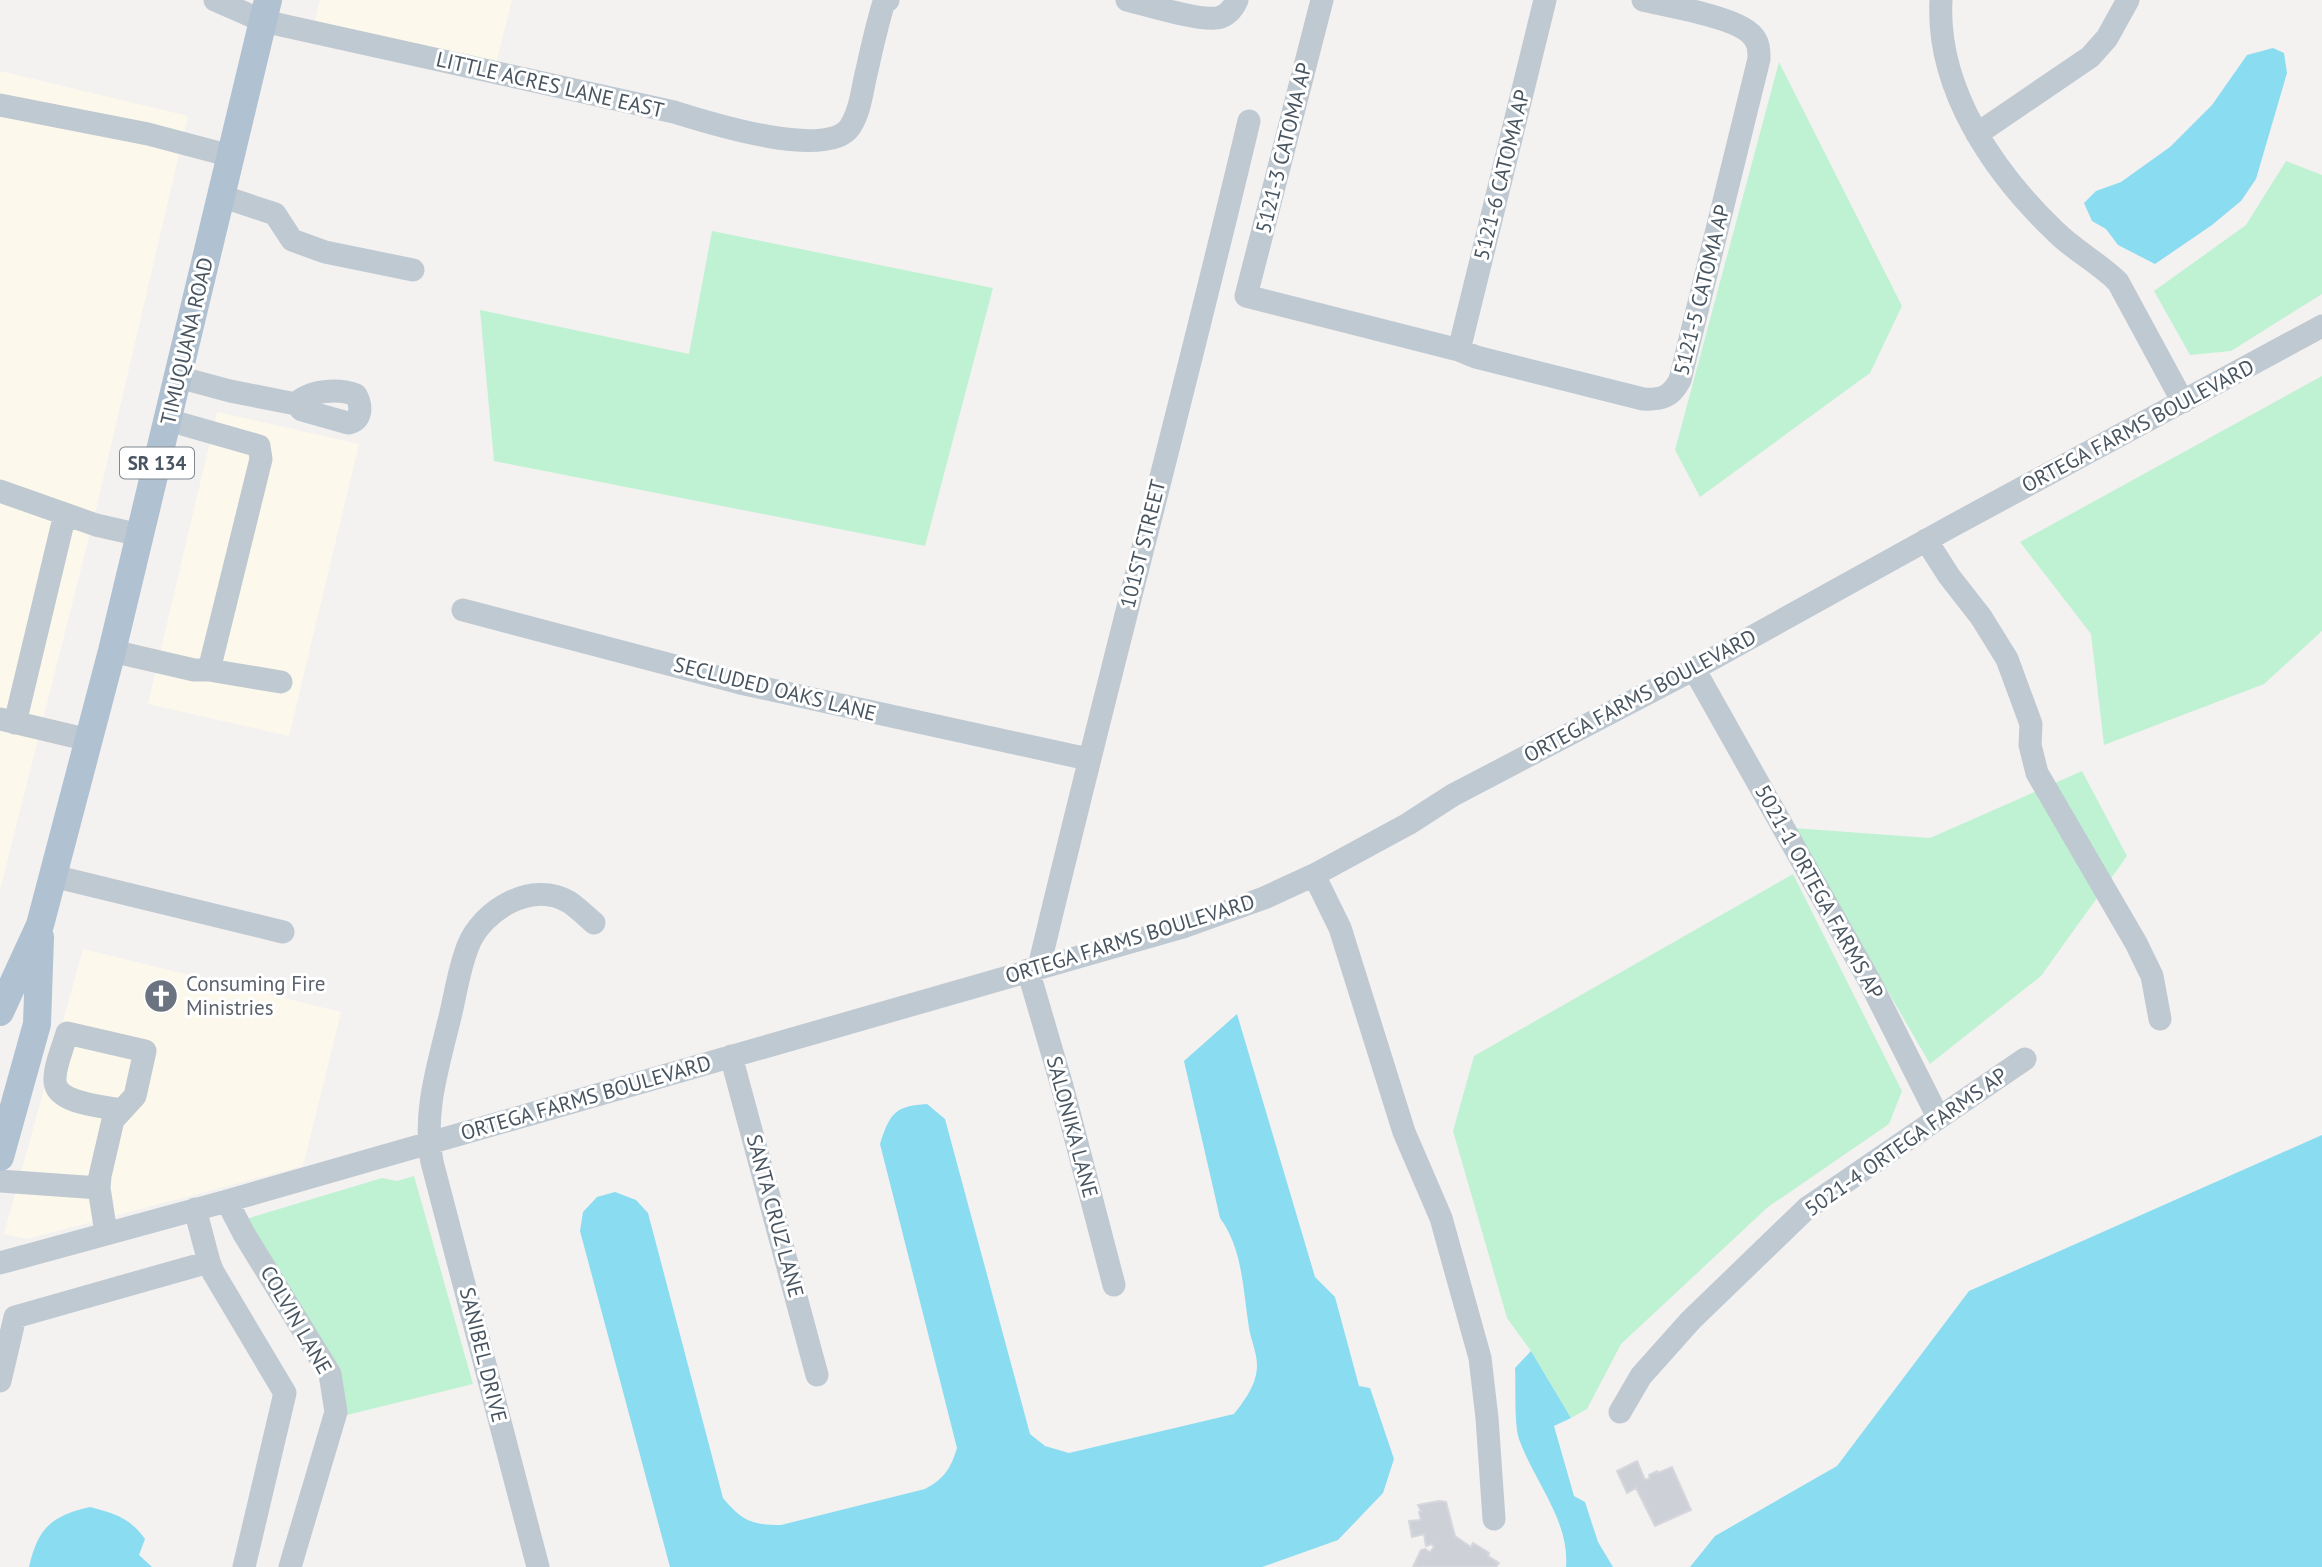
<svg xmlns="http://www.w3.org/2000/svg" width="2322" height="1567" font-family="'PT Sans',sans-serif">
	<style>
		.commercial { fill: #fdf8ec }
		.green { fill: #bff2d3 }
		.water { fill: #8adcf1 }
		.building { fill: #cdd0d6; stroke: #d5d7dd; stroke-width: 2 }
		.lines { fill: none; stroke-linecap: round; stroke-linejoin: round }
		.minor { stroke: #bfc9d1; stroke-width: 23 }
		.major { stroke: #b0c1d1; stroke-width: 28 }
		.labels { text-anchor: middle; stroke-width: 6; stroke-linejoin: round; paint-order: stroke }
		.shield { fill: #fff; stroke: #7f8890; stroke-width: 2 }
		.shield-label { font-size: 19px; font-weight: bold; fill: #485560 }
		.street-label { font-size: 21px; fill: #485560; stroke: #fff }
		.worship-label { font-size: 21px; fill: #5b616d; stroke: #fff; text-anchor: start }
	</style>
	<rect width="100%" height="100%" fill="#f4f1f1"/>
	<path class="commercial" d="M320 0H512L495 67 314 25Z
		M0 71 188 116 97 505 0 890Z
		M217 412 359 444 289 736 148 704Z
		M83 949 341 1012 303 1166 27 1239 4 1234Z"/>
	<path class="green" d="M1779 62 1902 306 1870 373 1700 497 1675 450Z
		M2286 161 2322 175V294L2231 351 2190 355 2154 291 2246 225Z
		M712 231 993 288 925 546 494 461 480 310 689 354Z
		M2322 376V631L2264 684 2104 745 2091 634 2020 542Z
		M2082 771 2127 856 2041 976 1930 1064 1793 828 1930 838Z
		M1793 874 1902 1091 1889 1124 1768 1207 1621 1344 1587 1409 1571 1418 1531 1351 1507 1318 1453 1131 1474 1056Z
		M414 1176 473 1384 343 1416 246 1219 382 1178 397 1181Z"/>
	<path class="water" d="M2273 48 2284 53 2287 73 2256 179 2241 201 2212 225 2155 264 2118 245 2106 229 2092 221 2084 203 2096 191 2121 182 2170 147 2212 105 2247 55Z
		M1237 1014 1315 1277 1335 1297 1359 1386 1370 1388 1394 1459 1383 1493 1338 1540 1262 1567H670L580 1231 583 1212 597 1197 615 1192 636 1200 648 1213 723 1498C742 1521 752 1525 781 1525L925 1489C944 1479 951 1468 957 1448L880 1144C890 1113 895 1106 927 1104L945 1119 1030 1434 1045 1446 1069 1453 1234 1414C1245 1400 1257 1384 1257 1365 1257 1353 1251 1340 1249 1328 1243 1291 1243 1249 1220 1218L1184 1061Z
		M2322 1135V1567H1690L1715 1536 1837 1466 1969 1291Z
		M1531 1351 1571 1418 1554 1426 1574 1496 1585 1502 1598 1542 1613 1567H1566C1570 1521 1534 1481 1519 1439 1514 1423 1516 1386 1515 1368Z
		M90 1507C114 1513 130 1518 145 1539L139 1555 152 1567H29C38 1528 51 1516 90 1507Z"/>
	<path class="building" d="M1637 1461 1645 1480 1650 1478 1649 1475 1657 1471 1658 1473 1672 1467 1691 1510 1655 1526 1636 1488 1627 1493 1617 1471Z
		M1439 1501 1446 1502 1455 1536 1471 1547 1473 1543 1489 1553 1488 1556 1499 1563 1496 1567H1413L1421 1550 1425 1549 1430 1552 1434 1547 1432 1544 1426 1546 1424 1534 1412 1537 1409 1521 1421 1520 1419 1512 1421 1511 1418 1505Z"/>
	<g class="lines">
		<path class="minor" d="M215 0 263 21 674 112C706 122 828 161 850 127 861 110 862 89 867 70 872 47 877 25 884 2L888 0
			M1127 0C1147 5 1198 21 1217 18 1227 16 1233 9 1237 0
			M1322 0 1246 296 1459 350 1476 357 1643 399C1662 400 1671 397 1680 380L1759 59C1759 49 1759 42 1751 34 1735 17 1668 6 1643 0
			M1941 0C1936 89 1994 173 2056 232 2075 251 2099 263 2118 282L2183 402
			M0 105 148 134 231 156
			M1977 134 2090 57 2107 38 2128 0
			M221 196 275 214 292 240 325 252 413 270
			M1459 350 1545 0
			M178 377 230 391 296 404C309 390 339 388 356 395 362 406 362 421 348 423L302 410 296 404
			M0 491 96 525 140 535
			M1926 540 1949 576 1981 617 2007 659 2031 724 2030 745 2037 773 2136 943 2152 976 2160 1019
			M463 610 740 683 1088 759
			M112 651 194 670H209L261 459 259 446 168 420
			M1694 669 1869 980 1938 1117
			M209 670 281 682
			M0 719 89 740
			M15 723 65 514
			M1314 875 1340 928 1404 1132 1441 1218 1480 1358 1487 1418 1494 1519
			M53 876 283 932
			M1039 967C1106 684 1182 404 1249 121
			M1028 970 1062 1086 1114 1285
			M731 1056 817 1375
			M0 1181 99 1188
			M227 1201 244 1234 330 1374 336 1412 290 1567
			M106 1233 99 1188 100 1176 113 1120 135 1096 145 1051 67 1033C63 1048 54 1067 55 1081 56 1104 103 1106 121 1110
			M209 1262 213 1272 285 1393 244 1567
			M0 1263 227 1201 1183 927 1264 898 1314 875 1408 824 1453 795 1694 669 1952 526 2322 326
			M0 1381 15 1317 209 1262 195 1209
			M1620 1412 1641 1376 1691 1320 1807 1208 2025 1059
			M538 1567 432 1162C423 1115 437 1070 448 1025 455 999 458 971 468 946 482 910 532 880 569 902 578 908 586 916 594 923"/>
		<path class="major" d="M0 1012 40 925 112 651 268 0
			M0 1157 37 1024 40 937"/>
	</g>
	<defs>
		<g id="church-disc" transform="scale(1.75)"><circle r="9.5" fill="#6b7280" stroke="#fff"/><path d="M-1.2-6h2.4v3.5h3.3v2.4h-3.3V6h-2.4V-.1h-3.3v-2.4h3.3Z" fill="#fff"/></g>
	</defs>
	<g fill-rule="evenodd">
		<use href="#church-disc" x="161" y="996"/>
	</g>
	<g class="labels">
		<rect class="shield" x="120" y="447.5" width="74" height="31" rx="5"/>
		<g class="shield-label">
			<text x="157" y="470">SR 134</text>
		</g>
		<g class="street-label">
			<text transform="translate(550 85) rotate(13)" y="7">LITTLE ACRES LANE EAST</text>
			<text transform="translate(1284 148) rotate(-76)" y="7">5121-3 CATOMA AP</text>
			<text transform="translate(1502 175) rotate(-76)" y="7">5121-6 CATOMA AP</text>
			<text transform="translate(1702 290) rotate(-76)" y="7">5121-5 CATOMA AP</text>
			<text transform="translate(187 341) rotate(-77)" y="7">TIMUQUANA ROAD</text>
			<text transform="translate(2138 426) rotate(-28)" y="7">ORTEGA FARMS BOULEVARD</text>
			<text transform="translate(1143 544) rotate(-76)" y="7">101ST STREET</text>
			<text transform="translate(775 689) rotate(14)" y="7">SECLUDED OAKS LANE</text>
			<text transform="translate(1640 696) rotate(-28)" y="7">ORTEGA FARMS BOULEVARD</text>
			<text transform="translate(1819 892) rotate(61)" y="7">5021-1 ORTEGA FARMS AP</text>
			<text transform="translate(1130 939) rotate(-17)" y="7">ORTEGA FARMS BOULEVARD</text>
			<text transform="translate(586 1098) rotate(-16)" y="7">ORTEGA FARMS BOULEVARD</text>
			<text transform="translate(1072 1127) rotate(75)" y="7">SALONIKA LANE</text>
			<text transform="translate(1906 1142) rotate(-35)" y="7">5021-4 ORTEGA FARMS AP</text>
			<text transform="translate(775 1216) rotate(75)" y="7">SANTA CRUZ LANE</text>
			<text transform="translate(296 1320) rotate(60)" y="7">COLVIN LANE</text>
			<text transform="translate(483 1355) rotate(76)" y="7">SANIBEL DRIVE</text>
		</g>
		<g class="worship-label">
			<text x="186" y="991">Consuming Fire<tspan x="186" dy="24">Ministries</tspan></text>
		</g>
	</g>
</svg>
